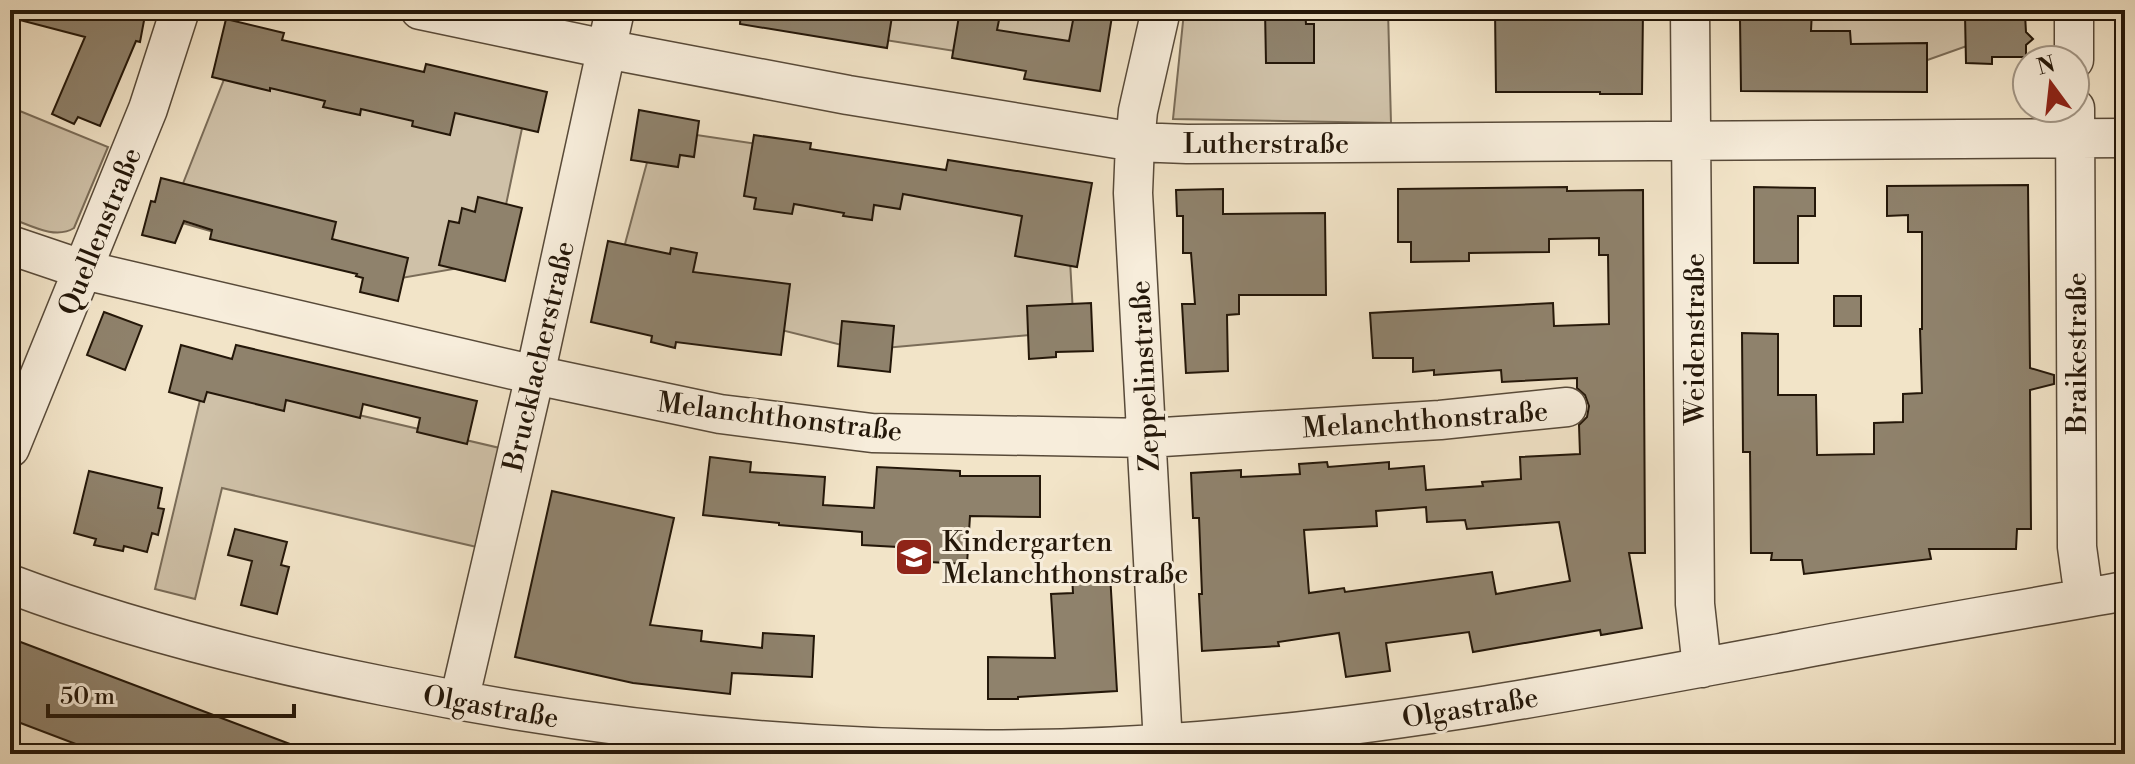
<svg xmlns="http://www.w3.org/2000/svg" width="2135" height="764" font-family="'Libre Bodoni',serif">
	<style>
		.green { fill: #cfc1a8; stroke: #7a6c58; stroke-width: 2 }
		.building { fill: #8f826c; stroke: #241709; stroke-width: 2; fill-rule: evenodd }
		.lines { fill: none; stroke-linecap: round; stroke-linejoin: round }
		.street-casing { stroke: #584a39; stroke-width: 41 }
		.street { stroke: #f7eddb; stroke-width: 38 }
		.labels { text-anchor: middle; stroke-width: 6; stroke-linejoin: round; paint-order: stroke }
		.street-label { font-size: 28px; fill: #241709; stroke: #f7eddb }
		.poi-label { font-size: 28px; fill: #241709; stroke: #f7eddb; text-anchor: start }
	</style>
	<rect width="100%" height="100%" fill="#f2e4c8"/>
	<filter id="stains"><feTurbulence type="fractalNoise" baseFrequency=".0025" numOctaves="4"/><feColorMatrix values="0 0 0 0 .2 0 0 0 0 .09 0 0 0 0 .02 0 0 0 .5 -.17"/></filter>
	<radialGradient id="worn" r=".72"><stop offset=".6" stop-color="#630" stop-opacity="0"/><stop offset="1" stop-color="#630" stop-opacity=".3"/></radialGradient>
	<path class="green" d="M695 10H1101L1088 72Z
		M1262 10H1388L1391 123 1173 119 1184 12 1261 13Z
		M1758 10H1995V36L1905 68 1759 69Z
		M236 49 525 114 494 262 384 281 169 219Z
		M10 107 108 147 74 228C55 240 30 225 10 218Z
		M656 129 1066 190 1074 331 862 350 749 322 608 307Z
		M205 379 517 452 494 551 222 488 195 599 155 589Z"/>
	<path class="building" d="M17 10H146L140 42 136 41 100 126 78 117 74 124 52 114 85 37 16 19Z
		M741 10H893L887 48 740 24Z
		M960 10H1001L997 30 1069 41 1075 10H1113L1100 91 1024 79 1026 71 952 58Z
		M1265 10H1305L1306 24H1314V63H1266Z
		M1495 10H1643L1642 94H1600V92H1496Z
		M1784 10H1812L1811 31H1850L1851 44 1927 43V92L1741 91 1740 19 1784 18Z
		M1984 10H2010V15L2025 14 2026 32 2033 39 2026 45V57H1992V64L1966 63 1965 15H1984Z
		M226 19 284 33 282 40 424 72 426 64 547 92 538 132 455 113 450 135 412 126 413 121 361 109 360 115 323 107 325 101 270 88V91L212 77Z
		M639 110 699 121 694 157 680 155 678 167 631 160Z
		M754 135 811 143 810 149 946 170 948 160 1092 183 1077 267 1015 256 1022 216 903 194 900 209 874 205 872 220 843 216 844 213 794 204 792 214 754 209 756 198 744 196Z
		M161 178 336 222 332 239 408 258 398 301 360 292 363 278 356 276 357 274 210 239 212 230 184 221 175 243 142 235 151 201 155 202Z
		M2028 185 2030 368 2054 375V384L2030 390 2031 529H2017L2016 549H1929L1931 559 1804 574 1802 560H1771L1772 553H1751L1750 452H1743L1742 333 1778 334V395H1816L1817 455 1874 454V423L1903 422V394L1922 393 1920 329H1922V232H1908V215L1887 216V186Z
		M1567 187V191L1643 190 1645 553H1629L1642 628 1601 635 1600 630 1473 652 1469 632 1386 643 1390 671 1346 677 1339 633 1278 642 1279 646 1202 651 1199 594H1202L1199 518H1193L1191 473 1241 470V477L1300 474 1299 464 1327 462 1328 467 1389 462V469L1424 466 1426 490 1483 486 1482 482 1521 479 1520 457 1580 454 1579 425 1587 417 1589 406 1585 395 1577 388V378L1502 382 1501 370 1434 375V370L1413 372V358H1373L1370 313 1553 303 1554 326 1609 324 1608 255H1599V238L1549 239V252L1469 253V261L1411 262V242H1398V189ZM1426 507 1427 522 1465 520 1467 529 1559 522 1570 581 1496 594 1492 572 1345 592 1344 588 1309 593 1304 530 1377 526 1376 511Z
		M1754 187 1815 188V216H1798V263H1754Z
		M1223 189V214L1325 213 1326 295H1239V314L1227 315 1228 371 1186 373 1182 304H1195L1191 253H1183V216H1177L1176 190Z
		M478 197 522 208 505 281 439 265 449 221 459 223 462 208 475 212Z
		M608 241 670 254 671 248 697 253 693 272 790 284 781 355 676 342 675 348 651 342 652 336 591 322Z
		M1834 296H1861V326H1834Z
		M1091 303 1093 351 1056 352V357L1029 359 1027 306Z
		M104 312 142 326 125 370 87 355Z
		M842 321 894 326 890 372 838 366Z
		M181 345 232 359 236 345 477 401 467 444 417 432 420 418 363 404 360 418 286 400 284 411 207 392 204 402 169 392Z
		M710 457 751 462 750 472 825 477 823 505 874 508 877 467 960 471V476H1040V517L970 516 967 564 929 562V556L898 554V547L862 545V532L779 525V523L703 515Z
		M89 471 162 488 158 508 164 509 158 535 152 533 147 552 124 546 123 551 94 545 96 539 74 533Z
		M552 491 674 518 650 625 702 631 701 641 762 648 763 633 814 636 812 677 732 673 730 694 633 683 515 657Z
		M235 529 287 542 281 565 289 567 277 614 241 605 252 561 228 555Z
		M1110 574 1117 691 1018 697V699H988V657L1055 658 1051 594 1073 593 1072 576Z
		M10 638 311 752V754H102L10 719Z"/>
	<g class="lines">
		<g class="street-casing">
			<path id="street" d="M420 10 606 49 848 95 1135 142 1187 144 2125 138
				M1161 10 1138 111 1135 142 1133 193 1163 744
				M1690 10 1695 604 1702 668
				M2074 10V60
				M2075 108 2077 547 2084 598
				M10 245 84 270 535 375 720 414 872 433 1147 438 1440 420 1567 407
				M10 448 148 109 180 10
				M10 584C131 630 258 661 384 686 652 741 927 763 1199 741 1400 725 1598 687 1796 650 1905 629 2015 611 2125 591
				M459 701 535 375 615 10"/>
		</g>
		<use href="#street" class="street"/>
	</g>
	<defs>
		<g id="school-square" transform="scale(2)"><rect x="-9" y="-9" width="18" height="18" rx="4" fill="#8f2418" stroke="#f7eddb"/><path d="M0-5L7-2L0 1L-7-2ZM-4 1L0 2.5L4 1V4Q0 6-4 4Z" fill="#fff"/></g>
	</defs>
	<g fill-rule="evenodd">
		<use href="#school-square" x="914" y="557"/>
	</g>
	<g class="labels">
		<g class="street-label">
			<text x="1266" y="153">Lutherstraße</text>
			<text transform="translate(99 231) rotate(-68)" y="10">Quellenstraße</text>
			<text transform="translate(1694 339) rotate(-90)" y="10">Weidenstraße</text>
			<text transform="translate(2076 353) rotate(-90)" y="10">Braikestraße</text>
			<text transform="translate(538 356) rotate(-77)" y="10">Brucklacherstraße</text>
			<text transform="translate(1144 376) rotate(-93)" y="10">Zeppelinstraße</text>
			<text transform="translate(780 416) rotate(7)" y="10">Melanchthonstraße</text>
			<text transform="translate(1425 419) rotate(-4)" y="10">Melanchthonstraße</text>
			<text transform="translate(491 706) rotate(10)" y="10">Olgastraße</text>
			<text transform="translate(1470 707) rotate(-9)" y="10">Olgastraße</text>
		</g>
		<g class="poi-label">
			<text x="942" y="551">Kindergarten<tspan x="942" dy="32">Melanchthonstraße</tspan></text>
		</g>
	</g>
	<rect width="2135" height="764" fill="none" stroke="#f2e4c8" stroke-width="40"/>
	<rect x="12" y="12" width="2111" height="740" fill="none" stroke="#241709" stroke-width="4"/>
	<rect x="20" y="20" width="2095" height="724" fill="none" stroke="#241709" stroke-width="2"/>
	<g transform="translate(2051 84) rotate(345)"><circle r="38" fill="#f7eddb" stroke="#a39787" stroke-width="2"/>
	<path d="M0-6L14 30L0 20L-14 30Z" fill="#8f2418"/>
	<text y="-12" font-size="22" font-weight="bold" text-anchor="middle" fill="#241709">N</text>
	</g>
	<path d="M48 704v12h246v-12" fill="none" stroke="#241709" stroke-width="4"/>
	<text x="60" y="704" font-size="24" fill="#241709" stroke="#f7eddb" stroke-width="6" paint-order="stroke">50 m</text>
	<rect width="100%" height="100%" filter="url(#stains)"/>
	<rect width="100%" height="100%" fill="url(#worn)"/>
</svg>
